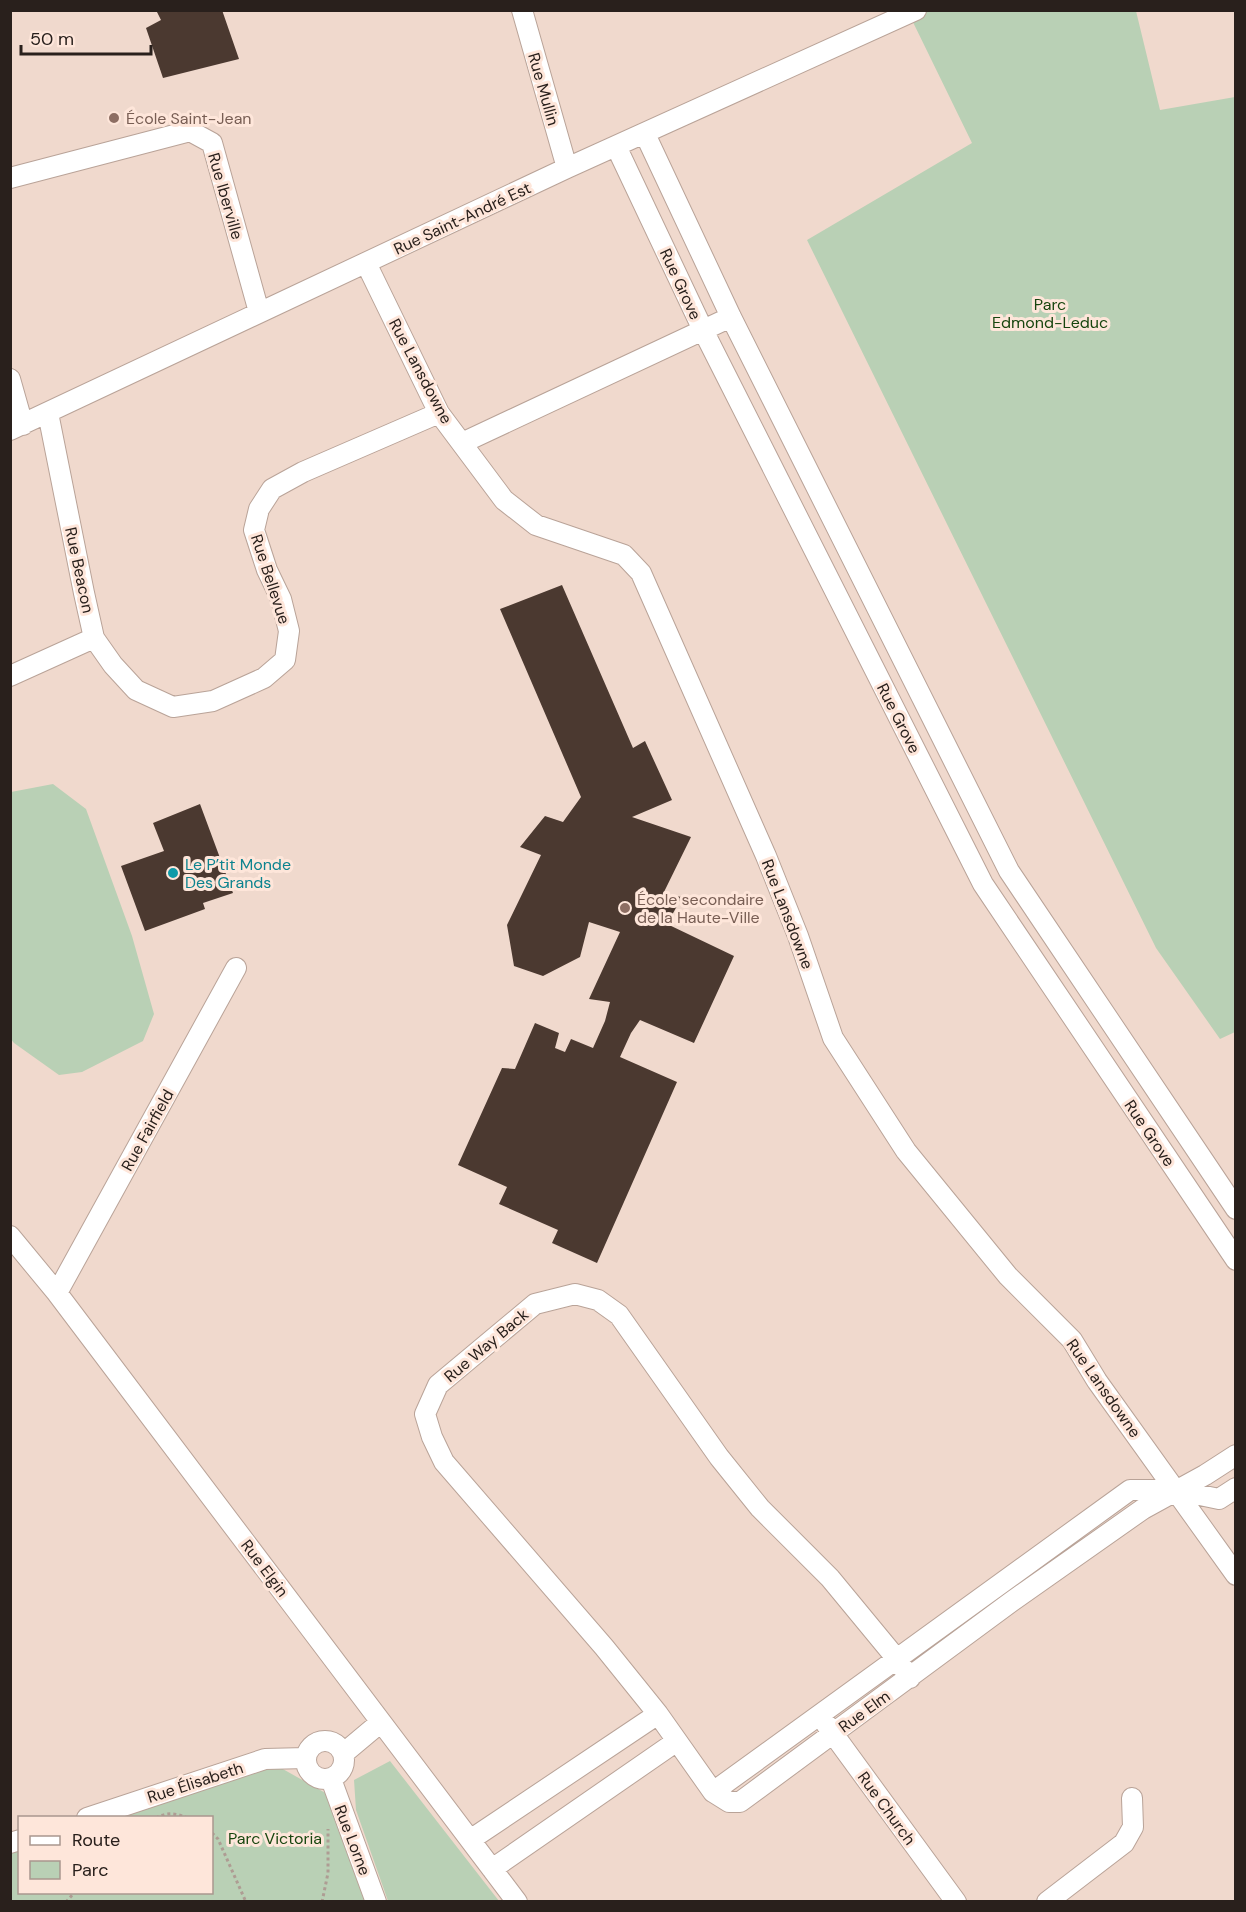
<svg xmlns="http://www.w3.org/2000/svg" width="1246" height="1912" font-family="'DM Sans',sans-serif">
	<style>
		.green { fill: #b9d0b5 }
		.building { fill: #4b3930 }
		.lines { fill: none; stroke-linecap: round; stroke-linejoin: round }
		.minor-casing { stroke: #b9a398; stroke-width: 22 }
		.path { stroke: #ae9c93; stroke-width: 3; stroke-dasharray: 3 3; stroke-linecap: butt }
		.minor { stroke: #fff; stroke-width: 20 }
		.education-dot { fill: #8d6e63; stroke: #fee6da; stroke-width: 2 }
		.culture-dot { fill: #0f9aa8; stroke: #fee6da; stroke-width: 2 }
		.labels { text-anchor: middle; stroke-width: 6; stroke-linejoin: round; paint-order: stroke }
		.street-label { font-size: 16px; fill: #29201c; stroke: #fee6da }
		.education-label { font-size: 16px; fill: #785e54; stroke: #fee6da; text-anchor: start }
		.park-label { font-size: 16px; fill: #17450e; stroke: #fee6da }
		.culture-label { font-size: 16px; fill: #0d838f; stroke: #fee6da; text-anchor: start }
	</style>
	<rect width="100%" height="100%" fill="#f0d9cd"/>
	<path class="green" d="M916 11H1136L1160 110 1235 97V1032L1220 1039 1156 948 807 240 972 143 909 14Z
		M53 784 86 809 132 936 154 1014 143 1041 82 1072 59 1075 14 1043 10 1038 11 792Z
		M265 1759 329 1795 366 1901H11L10 1843 19 1840 20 1892H212V1818L87 1817Z
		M390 1761 499 1901H388L356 1810 354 1780Z"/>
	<path class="building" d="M156 10H222L239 59 163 78 146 28 161 20Z
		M562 585 633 748 645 741 672 800 632 817 691 837 663 894 682 897 667 924 734 956 694 1043 640 1020 631 1033 620 1057 677 1082 597 1263 552 1243 558 1230 499 1204 507 1187 458 1165 502 1068 515 1069 535 1023 559 1033 555 1048 565 1052 571 1039 593 1048 605 1021 610 1002 589 999 620 932 589 922 580 957 543 976 514 966 507 925 541 855 520 847 545 816 563 822 581 797 500 609Z
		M200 804 233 893 203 903 205 909 145 931 121 866 164 851 153 823Z"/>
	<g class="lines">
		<g class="minor-casing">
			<path id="minor" d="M522 10 567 168
				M645 134 731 317 1009 871 1236 1209
				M616 146 703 330 983 884 1236 1260
				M10 178 190 131 212 143 259 312
				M366 263 439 413 504 500 536 525 624 555 641 573 766 856 798 936 833 1038 906 1151 1008 1276 1072 1340 1097 1381 1236 1575
				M10 379 23 425
				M10 430 567 168 916 10
				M462 443 731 317
				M94 638 113 665 136 690 173 707 213 701 264 678 285 660 289 631 281 599 267 570 254 530 259 509 272 489 303 472 439 413
				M10 676 94 638 84 593 48 413
				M10 1236 57 1293 517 1902
				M57 1293 236 968
				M910 1678 896 1658 830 1578 760 1508 719 1457 619 1315 598 1300 575 1294 535 1304 438 1385 425 1414 432 1437 444 1462 604 1647 658 1714 713 1792 729 1802H740L1011 1602 1143 1509 1205 1475 1236 1455
				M826 1724 956 1902
				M306 1760a19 19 0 1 1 38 0a19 19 0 1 1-38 0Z
				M344 1753 381 1722
				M331 1779 376 1902
				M713 1792 1130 1490H1176L1219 1499 1236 1488
				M87 1818 265 1759 306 1758
				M470 1840 658 1714
				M10 1843 20 1840
				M492 1869 677 1741
				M1047 1902 1124 1843 1133 1827 1132 1798"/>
		</g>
		<path class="path" d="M156 1818C166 1812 177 1813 187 1818
			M212 1833 218 1839 246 1902
			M66 1902 75 1892
			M322 1902 328 1873V1829"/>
		<use href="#minor" class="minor"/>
	</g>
	<g class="education-dot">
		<circle cx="114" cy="118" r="6"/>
		<circle cx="625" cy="908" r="6"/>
	</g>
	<circle class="culture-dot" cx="173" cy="873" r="6"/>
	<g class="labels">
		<g class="street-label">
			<text transform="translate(544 89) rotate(74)" y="6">Rue Mullin</text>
			<text transform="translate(226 196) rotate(74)" y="6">Rue Iberville</text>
			<text transform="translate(462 218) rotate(-25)" y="6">Rue Saint-André Est</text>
			<text transform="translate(681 284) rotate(65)" y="6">Rue Grove</text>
			<text transform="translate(421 371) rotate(62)" y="6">Rue Lansdowne</text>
			<text transform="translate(80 570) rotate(78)" y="6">Rue Beacon</text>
			<text transform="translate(271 579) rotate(72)" y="6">Rue Bellevue</text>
			<text transform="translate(899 718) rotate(63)" y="6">Rue Grove</text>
			<text transform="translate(788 914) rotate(69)" y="6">Rue Lansdowne</text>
			<text transform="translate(147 1130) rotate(-61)" y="6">Rue Fairfield</text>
			<text transform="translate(1150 1133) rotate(56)" y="6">Rue Grove</text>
			<text transform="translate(486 1345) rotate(-40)" y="6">Rue Way Back</text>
			<text transform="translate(1104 1388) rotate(55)" y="6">Rue Lansdowne</text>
			<text transform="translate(265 1568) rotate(53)" y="6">Rue Elgin</text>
			<text transform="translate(864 1711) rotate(-36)" y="6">Rue Elm</text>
			<text transform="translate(195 1782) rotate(-18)" y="6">Rue Élisabeth</text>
			<text transform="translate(887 1808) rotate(54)" y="6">Rue Church</text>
			<text transform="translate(353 1840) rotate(69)" y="6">Rue Lorne</text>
		</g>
		<g class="education-label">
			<text x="126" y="124">École Saint-Jean</text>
			<text x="637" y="905">École secondaire<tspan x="637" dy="18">de la Haute-Ville</tspan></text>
		</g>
		<g class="park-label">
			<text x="1050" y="310">Parc<tspan x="1050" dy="18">Edmond-Leduc</tspan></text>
			<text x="275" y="1844">Parc Victoria</text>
		</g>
		<g class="culture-label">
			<text x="185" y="870">Le P’tit Monde<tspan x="185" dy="18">Des Grands</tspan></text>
		</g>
	</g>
	<rect width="1246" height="1912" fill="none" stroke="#29201c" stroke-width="24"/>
	<rect x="18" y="1816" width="195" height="78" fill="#fee6da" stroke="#a9978e" stroke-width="1.5"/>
	<rect x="30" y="1836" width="30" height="9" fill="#ffffff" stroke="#a9978e" stroke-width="1.5"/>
	<text x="72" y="1846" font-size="18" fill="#29201c">Route</text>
	<rect x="30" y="1861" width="30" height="18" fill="#b9d0b5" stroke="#a9978e" stroke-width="1.5"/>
	<text x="72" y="1876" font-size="18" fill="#29201c">Parc</text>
	<path d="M21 45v9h130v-9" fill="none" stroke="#29201c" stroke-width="3"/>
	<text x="30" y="45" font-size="18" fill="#29201c" stroke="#fee6da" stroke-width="4.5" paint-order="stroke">50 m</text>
</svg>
